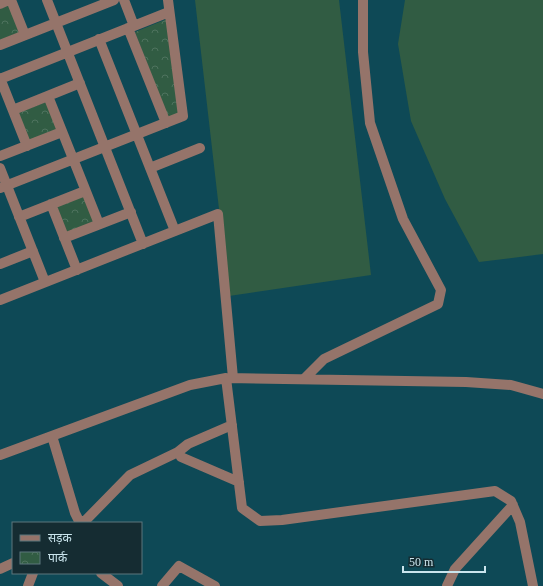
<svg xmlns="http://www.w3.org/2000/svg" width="543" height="586" font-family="'Times New Roman','Noto Sans Devanagari',serif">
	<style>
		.grass { fill: #315c43 }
		.park { fill: url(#park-crowns) }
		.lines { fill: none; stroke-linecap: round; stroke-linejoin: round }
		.minor { stroke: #95746a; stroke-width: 10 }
	</style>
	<defs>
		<pattern id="park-crowns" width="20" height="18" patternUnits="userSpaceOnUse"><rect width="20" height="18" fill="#315c43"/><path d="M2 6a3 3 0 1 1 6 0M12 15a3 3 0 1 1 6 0" fill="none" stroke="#4e735e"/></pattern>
	</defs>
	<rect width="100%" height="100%" fill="#0e4956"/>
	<path class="grass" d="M195 0H339L371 275 229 296Z
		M405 0H543V254L479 262 445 199 411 121 398 44Z"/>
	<path class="park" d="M10 5 21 32 0 40V9Z
		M167 19 179 113 168 118 135 32Z
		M46 102 57 130 29 141 18 113Z
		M85 195 96 222 64 236 53 208Z"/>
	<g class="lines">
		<path class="minor" d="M11 0 25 35
			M47 0 143 244
			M124 0 134 26
			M0 4 9 0
			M128 28 166 123
			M99 39 175 231
			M0 45 114 0
			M0 78 27 146
			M0 79 169 12
			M48 96 99 224
			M13 110 80 83
			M0 156 62 132
			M0 168 45 282
			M150 168 200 148
			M0 188 183 116 168 0
			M51 204 77 270
			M19 217 85 191
			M64 238 131 212
			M0 264 33 251
			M0 300 218 214 233 378
			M228 378 466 382 511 385 543 394
			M304 379 324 359 438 304 441 290 403 219 370 123 363 52V0
			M52 436 75 513 80 523
			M178 452 181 457 239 482
			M0 455 190 385 226 378 242 508 260 521 282 520 495 491 511 501 520 522 533 586
			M83 523 130 475 178 452 188 444 232 425
			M0 569 13 563
			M101 573 118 586
			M28 586 33 573
			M162 586 179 566 215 586
			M447 586 455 569 513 505"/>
	</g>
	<rect x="12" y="522" width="130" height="52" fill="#152c32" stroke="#5d767d"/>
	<rect x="20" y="535" width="20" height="6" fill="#95746a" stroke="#5d767d"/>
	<text x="48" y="542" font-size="12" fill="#cae5ed">सड़क</text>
	<rect x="20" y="552" width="20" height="12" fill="url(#park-crowns)" stroke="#5d767d"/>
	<text x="48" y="562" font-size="12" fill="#cae5ed">पार्क</text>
	<path d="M403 566v6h82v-6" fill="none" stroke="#cae5ed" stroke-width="2"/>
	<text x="409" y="566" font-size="12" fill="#cae5ed" stroke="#152c32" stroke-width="3" paint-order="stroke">50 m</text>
</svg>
